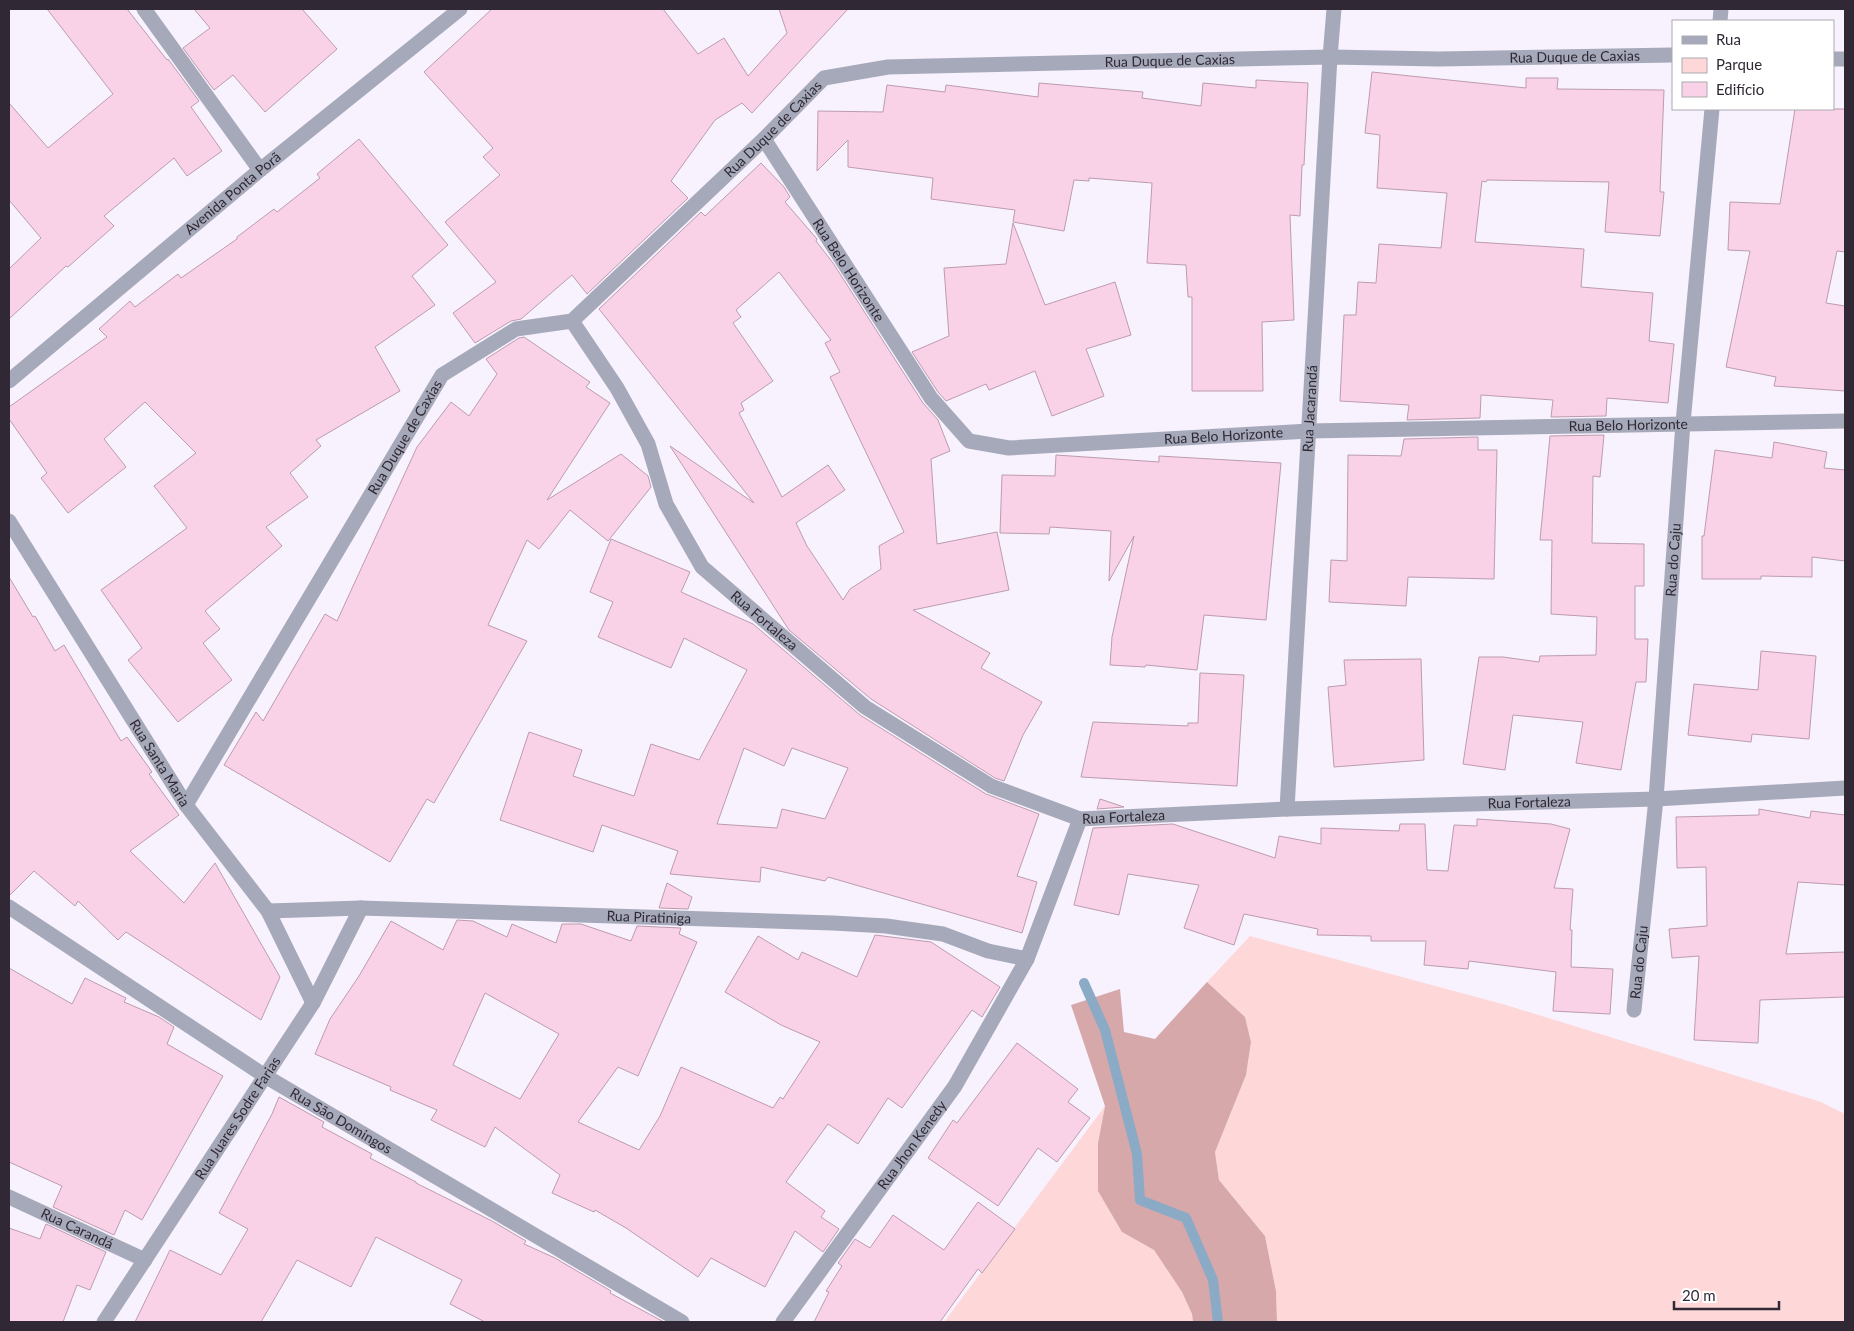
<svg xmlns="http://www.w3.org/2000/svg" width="1854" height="1331" font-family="Lato,sans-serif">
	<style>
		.green { fill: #fed8d9 }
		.forest { fill: #d6a8a9 }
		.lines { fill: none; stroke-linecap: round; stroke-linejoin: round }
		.stream { stroke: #8aaac6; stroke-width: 10 }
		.building { fill: #fad2e8; stroke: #bc9cae; fill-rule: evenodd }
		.minor { stroke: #a6a9b9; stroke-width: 15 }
		.labels { text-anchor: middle; stroke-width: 4; stroke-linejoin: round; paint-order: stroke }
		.street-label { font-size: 14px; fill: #302935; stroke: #fff }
	</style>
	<rect width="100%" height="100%" fill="#f8f1fe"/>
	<path class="green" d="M1250 936 1506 1005 1821 1102 1845 1114V1322H1277L1276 1291 1265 1236 1219 1180 1215 1152 1246 1075 1251 1042 1245 1017 1207 982Z
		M1105 1106 1098 1143 1122 1232 1154 1250 1182 1292 1192 1314 1193 1322H944Z"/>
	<path class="forest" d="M1207 982 1245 1017 1251 1042 1246 1075 1215 1152 1219 1180 1265 1236 1276 1291 1277 1322H1193L1192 1314 1182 1292 1154 1250 1122 1232 1098 1191V1143L1105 1106 1071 1005 1120 989 1124 1032 1155 1039Z"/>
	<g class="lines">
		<path class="stream" d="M1084 983 1105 1030 1137 1154 1140 1200 1186 1218 1213 1280 1218 1322"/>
	</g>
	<path class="building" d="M47 9H127L167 60 168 59 199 101 191 107 222 151 187 176 174 158 104 216 114 226 68 267 66 266 9 319V269L41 238 9 200V103L48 148 113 94Z
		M194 9H302L337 49 265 112 233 75 214 90 183 48 210 28Z
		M492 9H663L698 54 724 38 748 76 787 33 779 9H848L752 113 742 103 715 120 671 181 688 198 587 294 572 275 521 319 511 321 475 343 453 313 496 282 445 222 500 175 483 157 493 148 424 72Z
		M1372 72 1526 88V78H1558L1557 89 1664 90 1660 192H1664L1660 236 1605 232 1609 182 1487 180 1486 182 1482 181 1475 242 1584 249 1581 287 1653 293 1649 341 1674 344 1668 403 1607 398 1606 416 1551 417 1553 400 1481 395 1480 418 1407 420 1409 405 1340 401 1344 315H1356L1358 282 1376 283 1379 244 1441 248 1447 193 1377 188 1380 135 1365 133Z
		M1256 80 1308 83 1304 165H1302L1300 216 1290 215 1294 320 1262 322 1263 391H1192V297H1188L1186 265 1147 263 1152 183 1089 178V181L1074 180 1064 231 1013 222 1015 210 931 199 933 178 848 167V140L817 171 818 111 883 112 887 85 945 92 946 85 1038 97 1039 83 1143 92 1142 98 1201 106 1203 83 1256 88Z
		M1795 109H1845V252L1837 251 1826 303 1845 306V391L1774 386 1776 377 1726 367 1750 251 1728 250 1730 202 1780 204Z
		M359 139 448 245 412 276 435 305 375 347 400 391 316 440 321 446 290 473 308 497 266 527 282 546 205 611 220 629 203 643 232 680 178 722 128 660 142 648 101 590 187 528 154 486 196 453 145 402 104 439 126 467 68 513 41 478 47 473 9 419V407L107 337 99 329 130 301 135 307 178 274 181 278 237 239V237L274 209 277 212 320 178 317 174Z
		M761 163 784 187 790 197 785 202 817 239 816 241 833 263 923 403 938 420 950 451 931 459 937 544 997 532 1009 590 913 610 990 653 981 668 1042 702 1023 735 1004 781 995 778 871 699 789 630 670 446 754 503 599 309 701 212 705 216ZM779 272 831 340 825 343 840 372 830 377 904 532 879 546 881 569 850 589 843 600 807 546 796 523 845 490 828 465 782 497 739 413 744 410 741 403 773 381 733 323 741 317 736 310Z
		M1013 223 1045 305 1115 282 1131 335 1086 349 1104 396 1052 416 1035 371 989 390 986 384 946 401 938 392 912 352 949 336 944 268 1006 264Z
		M524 337 590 382 586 387 610 403 547 500 621 454 648 476 651 487 608 541 570 510 539 549 527 540 488 625 527 641 434 803 427 799 390 862 224 765 256 712 263 721 325 614 337 621 417 447 451 402 469 416 497 374 486 359 519 338Z
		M1604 435 1600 477 1593 476 1592 543 1644 544V586H1635V639H1648L1646 682H1636L1621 770 1576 763 1583 722 1513 715 1505 770 1463 764 1479 657H1503L1539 662 1540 656 1596 655 1597 617 1551 614 1552 540H1540L1550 436Z
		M1478 437V450H1497L1494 579 1408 577 1406 606 1329 602 1331 560 1347 561 1348 455 1401 456 1404 439Z
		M1774 442 1827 452 1824 468 1845 470V561L1812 557V577L1761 576V579H1702V536H1704L1715 450 1772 458Z
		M1056 455 1159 462V456L1281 463 1266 620 1204 615 1197 670 1146 665 1145 667 1110 665 1112 637 1134 536 1109 581 1111 531 1050 527 1049 534 1000 533 1002 475 1055 476Z
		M611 539 690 572 681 592 753 624 860 715 986 794 1039 814 1017 876 1037 882 1022 933 828 877 825 881 761 867 760 882 670 874 678 851 602 825 593 852 500 820 529 732 582 750 573 776 634 796 651 744 699 760 747 670 684 638 671 668 598 637 613 602 590 592ZM744 748 784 766 792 748 848 768 825 819 782 809 777 828 717 824Z
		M9 577 33 617 35 616 55 651 64 645 121 741 127 737 152 772 149 774 179 815 130 851 184 903 215 863 280 977 261 1020 126 932 118 940 78 901 75 906 34 871 9 896Z
		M1761 651 1816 656 1809 739 1752 734 1751 742 1688 735 1694 684 1758 690Z
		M1421 659 1424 760 1334 767 1328 687 1346 685 1344 660Z
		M1200 673 1244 675 1237 786 1081 777 1093 722 1188 726V723H1198Z
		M1100 799 1124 807 1097 809Z
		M1759 809 1810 818 1811 811 1845 815V885L1798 882 1786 954 1845 952V997L1760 1000 1758 1043 1694 1040 1699 956 1672 958 1669 929 1707 926 1706 867 1677 868 1676 817 1759 815Z
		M1477 819 1551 824 1570 829 1554 888 1573 889 1570 930H1572L1571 967 1613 969 1610 1014 1553 1011 1556 972 1469 961 1468 969 1424 965 1426 941H1371V936L1317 935 1318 929 1244 914 1234 945 1184 928 1199 885 1128 874 1119 915 1074 905 1093 828 1173 824 1275 858 1279 836 1321 844V828L1399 831 1400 824H1425L1427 870 1448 871 1454 825 1477 826Z
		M667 883 692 897 688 909 659 908Z
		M457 920 473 921 507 937 512 924 556 943 562 924H581L631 941 637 926 681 928 679 934 697 942 638 1076 618 1067 578 1122 639 1150 660 1116 681 1067 773 1108 780 1097 783 1099 820 1042 781 1025 725 992 758 936 798 960 802 952 857 977 875 935 931 942 1000 987 982 1017 972 1010 902 1108 888 1098 858 1144 828 1124 786 1182 825 1211 821 1217 839 1229 823 1252 795 1231 765 1287 711 1258 698 1277 626 1228 595 1210 594 1212 552 1193 560 1175 495 1127 485 1147 431 1120 437 1110 390 1090 391 1087 315 1054 330 1019 359 976 391 921 443 950ZM485 993 559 1034 520 1099 453 1065Z
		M9 968 72 1004 85 978 126 998 124 1002 159 1017 174 1027 167 1044 223 1076 142 1220 125 1210 114 1235 53 1207 62 1186 9 1162Z
		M1017 1043 1078 1089 1068 1102 1090 1118 1057 1162 1038 1148 998 1206 928 1158 953 1120 957 1123Z
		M279 1097 324 1122 322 1127 372 1154 370 1158 416 1182V1183L492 1221 526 1241 524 1244 555 1258 611 1291 610 1293 664 1322H485L450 1304 462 1280 376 1237 351 1287 297 1260 261 1322H135L170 1250 221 1275 248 1229 219 1213 272 1114Z
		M978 1202 1015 1229 982 1273 978 1269 940 1322H814L829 1292 826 1291 842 1266 838 1263 855 1239 870 1248 893 1215 944 1250Z
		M46 1224 106 1252 90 1290 77 1285 63 1322H9V1228L40 1239Z"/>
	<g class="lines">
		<g class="minor">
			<path d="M144 9 260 170"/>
			<path d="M1720 21 1721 9"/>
			<path d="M1833 59H1845"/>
			<path id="s1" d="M764 139 931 398 969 441 1009 448 1309 431 1845 421"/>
			<path id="s2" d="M572 321 617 388 648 444 666 504 702 567 865 707 991 786 1080 819 1287 809 1656 799 1845 788"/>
			<path id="s3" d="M9 381 260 170 460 9"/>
			<path id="s4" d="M9 521 186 805 268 911 313 1003"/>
			<path id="s5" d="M186 805 442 375 516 329 572 321 764 139 824 78 888 67 1330 57 1439 59 1673 55"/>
			<path id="s6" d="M1287 809 1330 57 1334 9"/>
			<path id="s7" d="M9 907 265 1076 682 1322"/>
			<path id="s8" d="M268 911 361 908 833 923 886 926 943 934 988 951 1027 959"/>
			<path id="s9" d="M1634 1010 1656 799 1683 423 1712 109"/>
			<path id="s10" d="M9 1197 145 1260"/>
			<path id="s11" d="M104 1322 313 1003 361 908"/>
			<path id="s12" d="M783 1322 955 1086 1027 959 1080 819"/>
		</g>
	</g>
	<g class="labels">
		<g class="street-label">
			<text dy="5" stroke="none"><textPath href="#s5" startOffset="1746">Rua Duque de Caxias</textPath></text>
			<text dy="5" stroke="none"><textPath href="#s5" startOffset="1341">Rua Duque de Caxias</textPath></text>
			<text dy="5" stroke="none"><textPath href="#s5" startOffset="922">Rua Duque de Caxias</textPath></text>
			<text dy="5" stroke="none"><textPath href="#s3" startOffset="292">Avenida Ponta Porã</textPath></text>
			<text dy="5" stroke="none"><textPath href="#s1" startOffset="156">Rua Belo Horizonte</textPath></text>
			<text dy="5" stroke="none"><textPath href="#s6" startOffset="401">Rua Jacarandá</textPath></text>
			<text dy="5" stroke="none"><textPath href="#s1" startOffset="1026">Rua Belo Horizonte</textPath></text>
			<text dy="5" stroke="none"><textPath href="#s1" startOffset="621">Rua Belo Horizonte</textPath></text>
			<text dy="5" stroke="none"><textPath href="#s5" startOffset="428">Rua Duque de Caxias</textPath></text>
			<text dy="5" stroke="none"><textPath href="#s9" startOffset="452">Rua do Caju</textPath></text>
			<text dy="5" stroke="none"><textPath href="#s2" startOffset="362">Rua Fortaleza</textPath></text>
			<text dy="5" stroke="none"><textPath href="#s4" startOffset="285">Rua Santa Maria</textPath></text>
			<text dy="5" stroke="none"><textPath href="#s2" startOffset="1188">Rua Fortaleza</textPath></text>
			<text dy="5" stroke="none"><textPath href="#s2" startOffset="782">Rua Fortaleza</textPath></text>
			<text dy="5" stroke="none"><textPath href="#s8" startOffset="381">Rua Piratiniga</textPath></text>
			<text dy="5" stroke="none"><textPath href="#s9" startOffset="48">Rua do Caju</textPath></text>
			<text dy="5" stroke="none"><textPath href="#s11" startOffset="244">Rua Juares Sodre Farias</textPath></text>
			<text dy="5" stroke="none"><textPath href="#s7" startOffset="395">Rua São Domingos</textPath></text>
			<text dy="5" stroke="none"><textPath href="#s12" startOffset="219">Rua Jhon Kenedy</textPath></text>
			<text dy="5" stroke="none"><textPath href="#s10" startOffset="75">Rua Carandá</textPath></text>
		</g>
	</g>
	<rect width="1854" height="1331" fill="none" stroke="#302935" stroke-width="20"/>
	<rect x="1672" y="20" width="162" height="90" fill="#ffffff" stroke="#aca9ae"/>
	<rect x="1682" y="36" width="25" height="8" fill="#a6a9b9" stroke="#aca9ae"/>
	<text x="1716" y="45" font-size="15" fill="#302935">Rua</text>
	<rect x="1682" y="58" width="25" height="15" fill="#fed8d9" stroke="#aca9ae"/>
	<text x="1716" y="70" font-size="15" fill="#302935">Parque</text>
	<rect x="1682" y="82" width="25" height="15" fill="#fad2e8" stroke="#aca9ae"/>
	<text x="1716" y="95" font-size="15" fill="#302935">Edifício</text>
	<path d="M1674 1301v8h105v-8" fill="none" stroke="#302935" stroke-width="2.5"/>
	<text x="1682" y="1301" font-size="15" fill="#302935" stroke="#ffffff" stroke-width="4" paint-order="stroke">20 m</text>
</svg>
